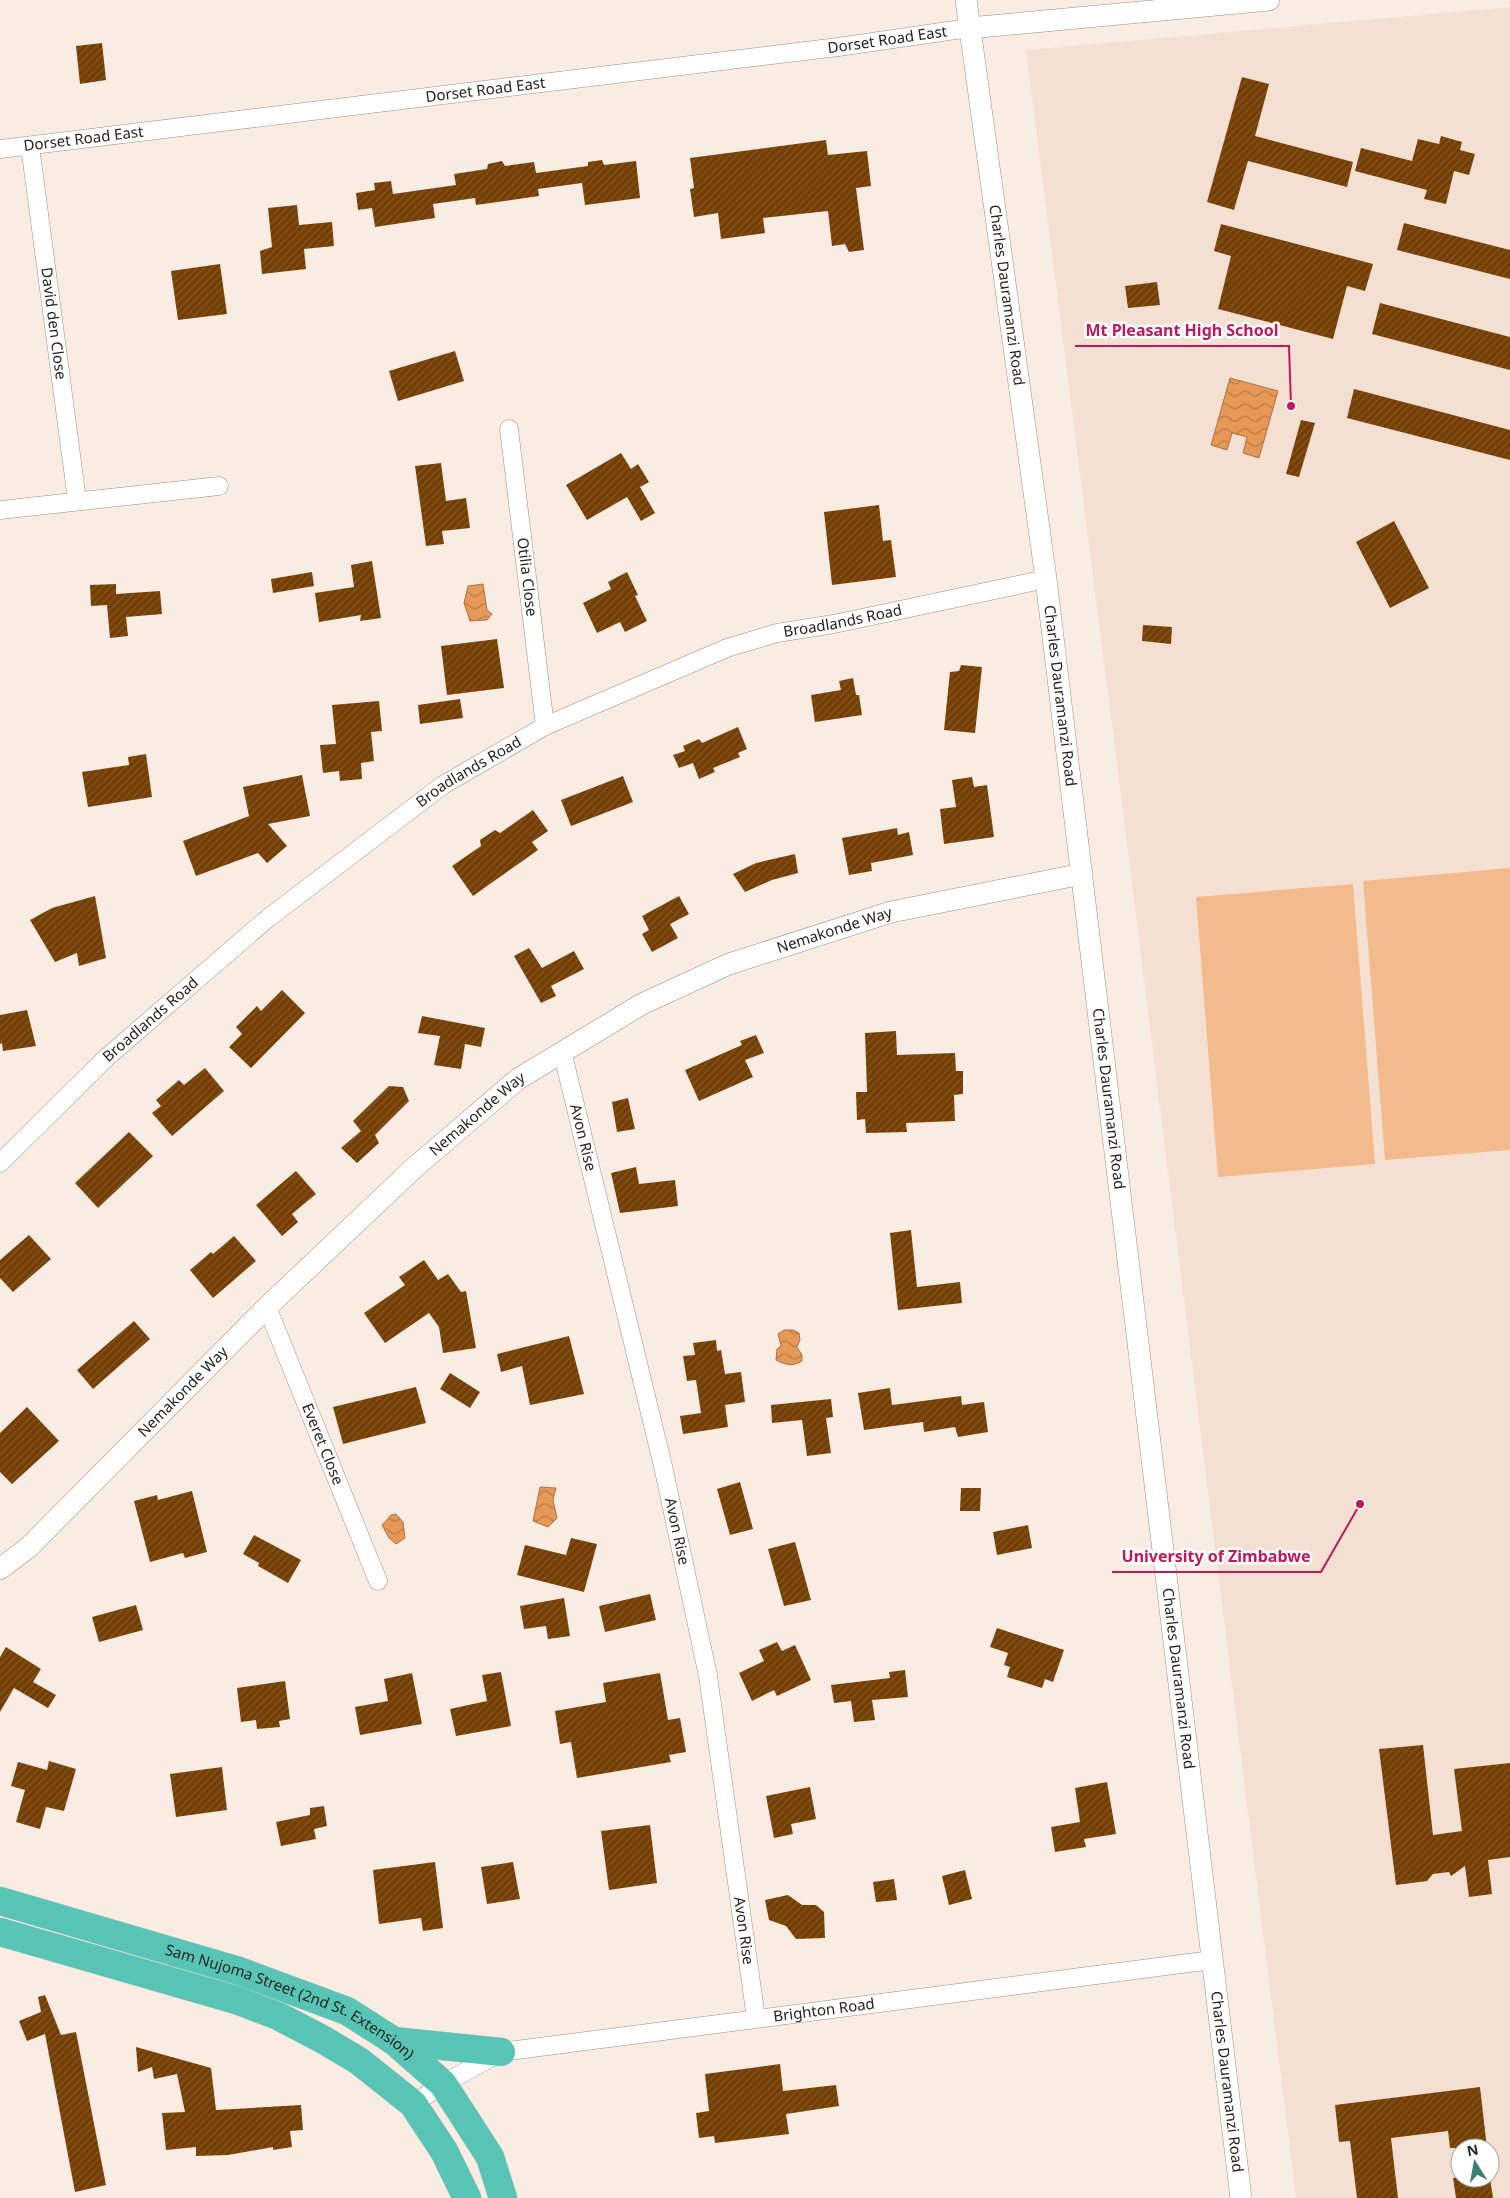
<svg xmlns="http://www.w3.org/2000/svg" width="1510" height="2198" font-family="'Noto Sans',sans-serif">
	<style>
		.built { fill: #f4e0d2; fill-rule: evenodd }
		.pitch { fill: #f3ba8e }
		.water { fill: url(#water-waves); stroke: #ad7546 }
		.building { fill: url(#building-hatch) }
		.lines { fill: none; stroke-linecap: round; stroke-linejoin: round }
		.minor-casing { stroke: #9c9087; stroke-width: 19 }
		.tertiary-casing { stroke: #9c9087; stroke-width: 22 }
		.trunk-casing { stroke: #cfcece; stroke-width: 29 }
		.minor { stroke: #fff; stroke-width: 18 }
		.tertiary { stroke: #fff; stroke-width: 21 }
		.trunk { stroke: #57c4b6; stroke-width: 28 }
		.labels { text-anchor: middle; stroke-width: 5; stroke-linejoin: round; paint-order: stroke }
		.street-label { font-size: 15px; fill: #27221f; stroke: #fff }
		.leader { fill: none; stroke: #c2185b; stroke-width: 2 }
		.callout-dot { fill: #c2185b; stroke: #fff; stroke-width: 2 }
		.callout-label { font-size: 16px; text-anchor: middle; font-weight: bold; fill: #c2185b; stroke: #fff; stroke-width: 5; stroke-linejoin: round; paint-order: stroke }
	</style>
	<defs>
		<pattern id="water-waves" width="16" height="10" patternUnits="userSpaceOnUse" patternTransform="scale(1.25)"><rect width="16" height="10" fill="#e69857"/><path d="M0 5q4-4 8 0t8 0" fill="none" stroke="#ba7c47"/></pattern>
		<pattern id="building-hatch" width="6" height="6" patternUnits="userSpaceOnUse" patternTransform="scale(1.25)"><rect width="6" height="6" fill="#753e03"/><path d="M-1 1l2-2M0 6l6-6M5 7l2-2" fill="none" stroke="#845728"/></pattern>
	</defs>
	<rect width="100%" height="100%" fill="#f9ece2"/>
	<path class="built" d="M1510 7V2198H1296L1129 859 1026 50ZM1460 2148H1490V2178H1460Z"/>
	<path class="pitch" d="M1510 868V1150L1385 1160 1363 881Z
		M1353 884 1375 1164 1218 1177 1196 897Z"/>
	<path class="water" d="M1230 378 1278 391 1259 458 1243 453 1247 437 1232 433 1227 450 1211 445Z
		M483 584 487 610 492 614 487 620 470 621 464 603 468 586Z
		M784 1330H793L799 1333 800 1340 797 1347 802 1355V1361C792 1367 786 1365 776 1360L777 1349 781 1346 778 1334Z
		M540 1487 556 1488 553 1500 557 1518 548 1527 533 1521Z
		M396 1514 403 1522 405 1538 396 1544 389 1538 382 1525 391 1515Z"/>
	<path class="building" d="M102 43 106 80 80 84 76 46Z
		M1242 77 1269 84 1255 136 1353 162 1347 187 1248 161 1234 210 1207 202Z
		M1441 136 1462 142 1460 150 1475 154 1469 175 1454 171 1446 204 1424 199 1427 190 1355 171 1361 148 1412 161 1418 139 1439 144Z
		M826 140 828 155 867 151 871 186 856 188 864 250 849 252 845 244 832 246 828 211 763 218 765 233 721 239 718 213 694 217 690 189 694 188 690 158Z
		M602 160 604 165 636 161 640 198 585 205 582 183 538 189 539 196 476 205 475 198 433 204 435 218 375 227 372 208 358 210 356 193 375 190 374 183 391 181 393 194 456 185 454 174 487 169 488 164 502 161 505 166 534 162 536 173 588 166V162Z
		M297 205 299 225 332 222 334 246 304 249 306 269 262 274 260 251 272 247 268 208Z
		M1404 223 1510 250V279L1397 250Z
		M1221 224 1373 264 1365 291 1347 286 1333 339 1218 309 1231 256 1214 251Z
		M220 264 227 314 178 320 171 271Z
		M1157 282 1160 305 1128 308 1125 286Z
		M1380 303 1510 337V370L1372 334Z
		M455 351 464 381 398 401 389 371Z
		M1354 389 1510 430V460L1347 418Z
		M1301 420 1315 423 1299 477 1286 474Z
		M621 453 631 469 638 464 649 482 640 487 655 513 641 521 627 497 587 520 566 485Z
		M441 463 446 501 466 498 470 528 442 531 444 544 426 546 415 466Z
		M879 505 883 541 891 540 896 577 832 585 824 512Z
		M1394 521 1429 588 1390 608 1356 542Z
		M372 561 381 618 360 621 361 615 319 622 315 593 354 587 351 565Z
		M312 572 314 586 273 593 271 579Z
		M627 572 638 595 635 596 647 621 625 632 620 622 597 633 583 603 611 589 608 582Z
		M116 584V594L160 591 162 614 126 617 128 636 110 638 107 605 91 606 90 585Z
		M1143 625 1172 627 1171 644 1142 641Z
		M497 639 504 688 447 695 441 646Z
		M961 665 982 667 975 733 944 730 950 672 959 671Z
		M853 678 856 695H859L862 715 815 722 811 695 841 690 839 681Z
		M460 699 463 718 420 724 418 705Z
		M379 701 382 731 371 732 374 761 361 763 362 779 340 781 339 771 323 773 320 745 336 744 332 705Z
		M738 727 747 749 738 753 740 757 713 768 715 772 699 779 693 763 679 768 673 755 685 751 683 746 699 739 702 743Z
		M146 754 152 797 88 807 82 772 129 765 128 757Z
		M302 775 310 816 268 824 287 846 267 863 258 853 196 876 183 841 249 816 243 787Z
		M623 776 633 802 571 826 561 800Z
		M972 777 974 787 987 785 994 837 944 844 940 809 956 807 952 780Z
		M533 810 548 831 532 842 538 850 473 896 452 866 481 846 480 840 495 830 500 833Z
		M897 828 898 835 909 832 913 855 871 863 872 871 849 875 842 838Z
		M795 854 798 873 772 880 745 892 733 874 756 863Z
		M95 896 106 958 79 966 77 953 55 962 30 920 52 908Z
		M679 896 689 914 670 924 678 938 652 952 642 934 649 930 642 916Z
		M529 948 542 968 574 951 584 969 551 986 556 996 541 1003 514 956Z
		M282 990 305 1013 251 1068 229 1047 242 1034 236 1027 257 1006 261 1011Z
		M27 1010 36 1046 3 1051 2 1043 0 1044V1015Z
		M422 1016 485 1028 481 1047 465 1044 461 1069 434 1065 440 1036 418 1033Z
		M896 1031 897 1055 955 1053 956 1071H963V1094L954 1095 955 1121 906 1123 907 1132 866 1133 865 1119 857 1120 856 1092H867L865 1033Z
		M756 1035 764 1053 745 1060 753 1077 699 1101 685 1070 742 1045 740 1041Z
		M205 1068 224 1091 172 1136 152 1113 161 1106 156 1100 179 1080 184 1085Z
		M389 1086 403 1087 409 1101 375 1135 379 1143 357 1163 341 1148 361 1131 353 1121Z
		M628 1098 635 1129 617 1132 612 1102Z
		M129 1132 153 1156 98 1208 75 1183Z
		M636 1167 639 1184 675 1180 678 1206 620 1213 611 1173Z
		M296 1171 316 1194 292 1214 298 1222 282 1236 256 1205Z
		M911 1230 917 1287 960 1282 962 1303 898 1310 890 1233Z
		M29 1235 51 1259 13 1292 0 1278V1260Z
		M234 1236 256 1261 213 1298 190 1270 211 1252 213 1254Z
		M424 1260 438 1280 448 1274 461 1292 466 1291 476 1348 443 1353 439 1327 429 1313 385 1343 364 1313 405 1285 399 1277Z
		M134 1321 150 1339 93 1389 77 1370Z
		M569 1336 584 1394 530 1405 522 1366 501 1372 497 1354Z
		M716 1340 717 1351 721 1350 725 1374 741 1372 745 1402 725 1405 728 1427 683 1434 680 1416 701 1413 696 1380 687 1381 683 1356 695 1355 693 1343Z
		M450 1373 480 1392 470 1408 440 1389Z
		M416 1387 426 1423 343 1444 333 1407Z
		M890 1388 892 1405 961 1396 962 1405 984 1402 988 1432 958 1437 955 1427 924 1432 923 1422 864 1430 858 1393Z
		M831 1399 833 1417 826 1418 831 1453 807 1456 802 1420 772 1423 771 1405Z
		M27 1407 59 1441 12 1484 0 1472V1433Z
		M740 1482 753 1529 730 1535 717 1489Z
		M961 1488H981L980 1511H960Z
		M192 1491 207 1552 185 1558 183 1553 150 1562 134 1501 157 1495 158 1500Z
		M1028 1525 1032 1548 997 1555 993 1532Z
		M254 1535 301 1560 288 1583 258 1566 259 1563 243 1554Z
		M571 1538 597 1544 584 1592 517 1575 525 1545 566 1555Z
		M795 1542 811 1600 784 1606 768 1549Z
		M650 1594 656 1620 605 1632 599 1606Z
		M564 1598 570 1636 548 1639 546 1626 524 1629 520 1606Z
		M136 1605 143 1630 99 1642 92 1617Z
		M997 1628 1064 1650 1053 1682 1045 1679 1042 1688 1007 1677 1010 1667 1004 1665 1008 1653 990 1647Z
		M777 1642 782 1651 795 1645 811 1680 777 1696 774 1690 752 1701 739 1673 764 1661 759 1650Z
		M6 1647 41 1669 33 1682 56 1695 48 1708 14 1688 0 1712V1657Z
		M905 1670 908 1697 872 1700 875 1720 854 1722 851 1701 834 1703 831 1685 890 1678 889 1672Z
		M501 1672 511 1726 456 1736 450 1709 487 1701 482 1675Z
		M412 1673 422 1724 360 1735 355 1707 388 1701 384 1679Z
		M660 1673 668 1720 680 1718 686 1752 669 1755 671 1762 577 1778 571 1742 560 1744 555 1711 606 1702 603 1683Z
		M285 1681 290 1719 279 1721 280 1727 257 1729 256 1720 241 1722 237 1688Z
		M1423 1745 1433 1835 1462 1831 1454 1769 1510 1763V1857L1488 1860 1492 1894 1469 1897 1465 1866 1451 1876 1449 1872 1433 1874 1427 1881 1396 1885 1379 1749Z
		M49 1761 76 1769 64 1811 46 1807 40 1829 16 1822 25 1790 11 1786 18 1762 47 1770Z
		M222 1767 227 1810 176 1817 170 1774Z
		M1107 1782 1116 1834 1084 1839 1086 1847 1055 1852 1051 1827 1080 1822 1075 1788Z
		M810 1787 816 1819 791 1824 793 1834 774 1838 766 1796Z
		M324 1806 327 1826 314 1829 316 1839 281 1846 276 1822 310 1815V1808Z
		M650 1825 657 1883 609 1890 601 1831Z
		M435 1862 443 1928 423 1931 421 1918 379 1924 373 1870Z
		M513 1862 520 1899 487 1904 481 1867Z
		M965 1870 972 1899 949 1905 942 1876Z
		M894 1879 897 1900 876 1902 873 1882Z
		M788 1895 802 1905H816L824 1912 825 1938 796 1939 786 1926 769 1920 765 1900Z
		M45 1995 61 2035 76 2032 106 2185 75 2192 45 2034 27 2041 19 2021 41 2012 38 1997Z
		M136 2047 211 2068 216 2110 301 2105 303 2130 290 2131 292 2147 273 2150V2147L228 2155 196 2156V2147L166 2150 162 2113 185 2112 177 2074 154 2079 152 2067 138 2072Z
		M780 2064 783 2091 836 2085 839 2106 786 2114 789 2134 715 2143 714 2136 699 2138 696 2113 709 2111 705 2074Z
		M1480 2087 1487 2148H1450L1448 2131 1391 2138 1398 2198H1357L1350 2141 1339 2142 1335 2105Z
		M1453 2178H1490L1493 2198H1456Z"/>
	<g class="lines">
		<g class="minor-casing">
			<g id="minor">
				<path id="s1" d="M30 146 77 500"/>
				<path id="s2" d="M0 149 838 47 969 28"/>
				<path id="s3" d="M509 429 545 726"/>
				<path d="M0 510 219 486"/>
				<path id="s4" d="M562 1051 663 1466 708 1676 756 2018"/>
				<path id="s5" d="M0 1163 106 1058 267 919 443 785 545 726 727 648 777 633 834 624 1046 579"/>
				<path id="s6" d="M267 1307 378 1581"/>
				<path id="s7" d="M413 2104 443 2084 501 2052 1212 1960"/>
			</g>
		</g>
		<g class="tertiary-casing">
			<g id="tertiary">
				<path id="s8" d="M966 0 1046 579 1241 2198"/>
				<path d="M969 28 1269 0"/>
				<path id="s9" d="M0 1569 29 1547 267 1307 414 1168 518 1079 642 1004 729 964 891 912 1082 874"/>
			</g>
		</g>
		<g class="trunk-casing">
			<g id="trunk">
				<path id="s10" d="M0 1901 239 1971 347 2011 394 2041 443 2084 490 2157 503 2198"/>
				<path d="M0 1932 236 2000 278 2016 322 2039 359 2061 413 2104 444 2151 467 2198"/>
				<path d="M394 2041 501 2052"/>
			</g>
		</g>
		<use href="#minor" class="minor"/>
		<use href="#tertiary" class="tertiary"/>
		<use href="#trunk" class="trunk"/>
	</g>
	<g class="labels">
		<g class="street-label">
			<text dy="5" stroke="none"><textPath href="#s2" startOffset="894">Dorset Road East</textPath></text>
			<text dy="5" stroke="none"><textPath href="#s2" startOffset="489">Dorset Road East</textPath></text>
			<text dy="5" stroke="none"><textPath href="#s2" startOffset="84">Dorset Road East</textPath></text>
			<text dy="5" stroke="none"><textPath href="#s8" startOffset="298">Charles Dauramanzi Road</textPath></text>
			<text dy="5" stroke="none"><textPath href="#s1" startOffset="179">David den Close</textPath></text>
			<text dy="5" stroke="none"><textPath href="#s3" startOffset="149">Otilia Close</textPath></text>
			<text dy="5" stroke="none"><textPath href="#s5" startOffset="1018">Broadlands Road</textPath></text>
			<text dy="5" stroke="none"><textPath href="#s8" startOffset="702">Charles Dauramanzi Road</textPath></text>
			<text dy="5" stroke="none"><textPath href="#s5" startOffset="612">Broadlands Road</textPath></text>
			<text dy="5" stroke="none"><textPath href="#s9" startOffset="1065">Nemakonde Way</textPath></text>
			<text dy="5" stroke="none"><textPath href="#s5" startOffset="208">Broadlands Road</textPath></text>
			<text dy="5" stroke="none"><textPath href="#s8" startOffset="1108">Charles Dauramanzi Road</textPath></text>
			<text dy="5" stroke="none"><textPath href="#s9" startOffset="660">Nemakonde Way</textPath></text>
			<text dy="5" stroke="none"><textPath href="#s4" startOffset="89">Avon Rise</textPath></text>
			<text dy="5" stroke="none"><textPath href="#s9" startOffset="255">Nemakonde Way</textPath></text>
			<text dy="5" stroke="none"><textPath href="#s6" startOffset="148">Everet Close</textPath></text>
			<text dy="5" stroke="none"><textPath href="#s4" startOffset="494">Avon Rise</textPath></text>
			<text dy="5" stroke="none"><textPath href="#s8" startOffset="1692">Charles Dauramanzi Road</textPath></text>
			<text dy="5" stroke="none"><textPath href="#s4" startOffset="899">Avon Rise</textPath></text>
			<text dy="5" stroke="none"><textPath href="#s10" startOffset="308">Sam Nujoma Street (2nd St. Extension)</textPath></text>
			<text dy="5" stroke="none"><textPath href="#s7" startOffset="428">Brighton Road</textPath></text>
			<text dy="5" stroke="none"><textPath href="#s8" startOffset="2098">Charles Dauramanzi Road</textPath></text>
		</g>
	</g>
	<path class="leader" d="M1291 406L1289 346H1075M1360 1504L1321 1572H1112"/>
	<g class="callout-dot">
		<circle cx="1291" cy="406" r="5"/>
		<circle cx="1360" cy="1504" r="5"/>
	</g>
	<g class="callout-label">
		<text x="1182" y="336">Mt Pleasant High School</text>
		<text x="1216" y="1562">University of Zimbabwe</text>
	</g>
	<g transform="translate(1475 2163) rotate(349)"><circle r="24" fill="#ffffff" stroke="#a9a7a5"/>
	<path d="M0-4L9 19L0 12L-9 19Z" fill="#3b7f74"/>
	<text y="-8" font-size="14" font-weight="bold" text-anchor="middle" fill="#27221f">N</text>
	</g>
</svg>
